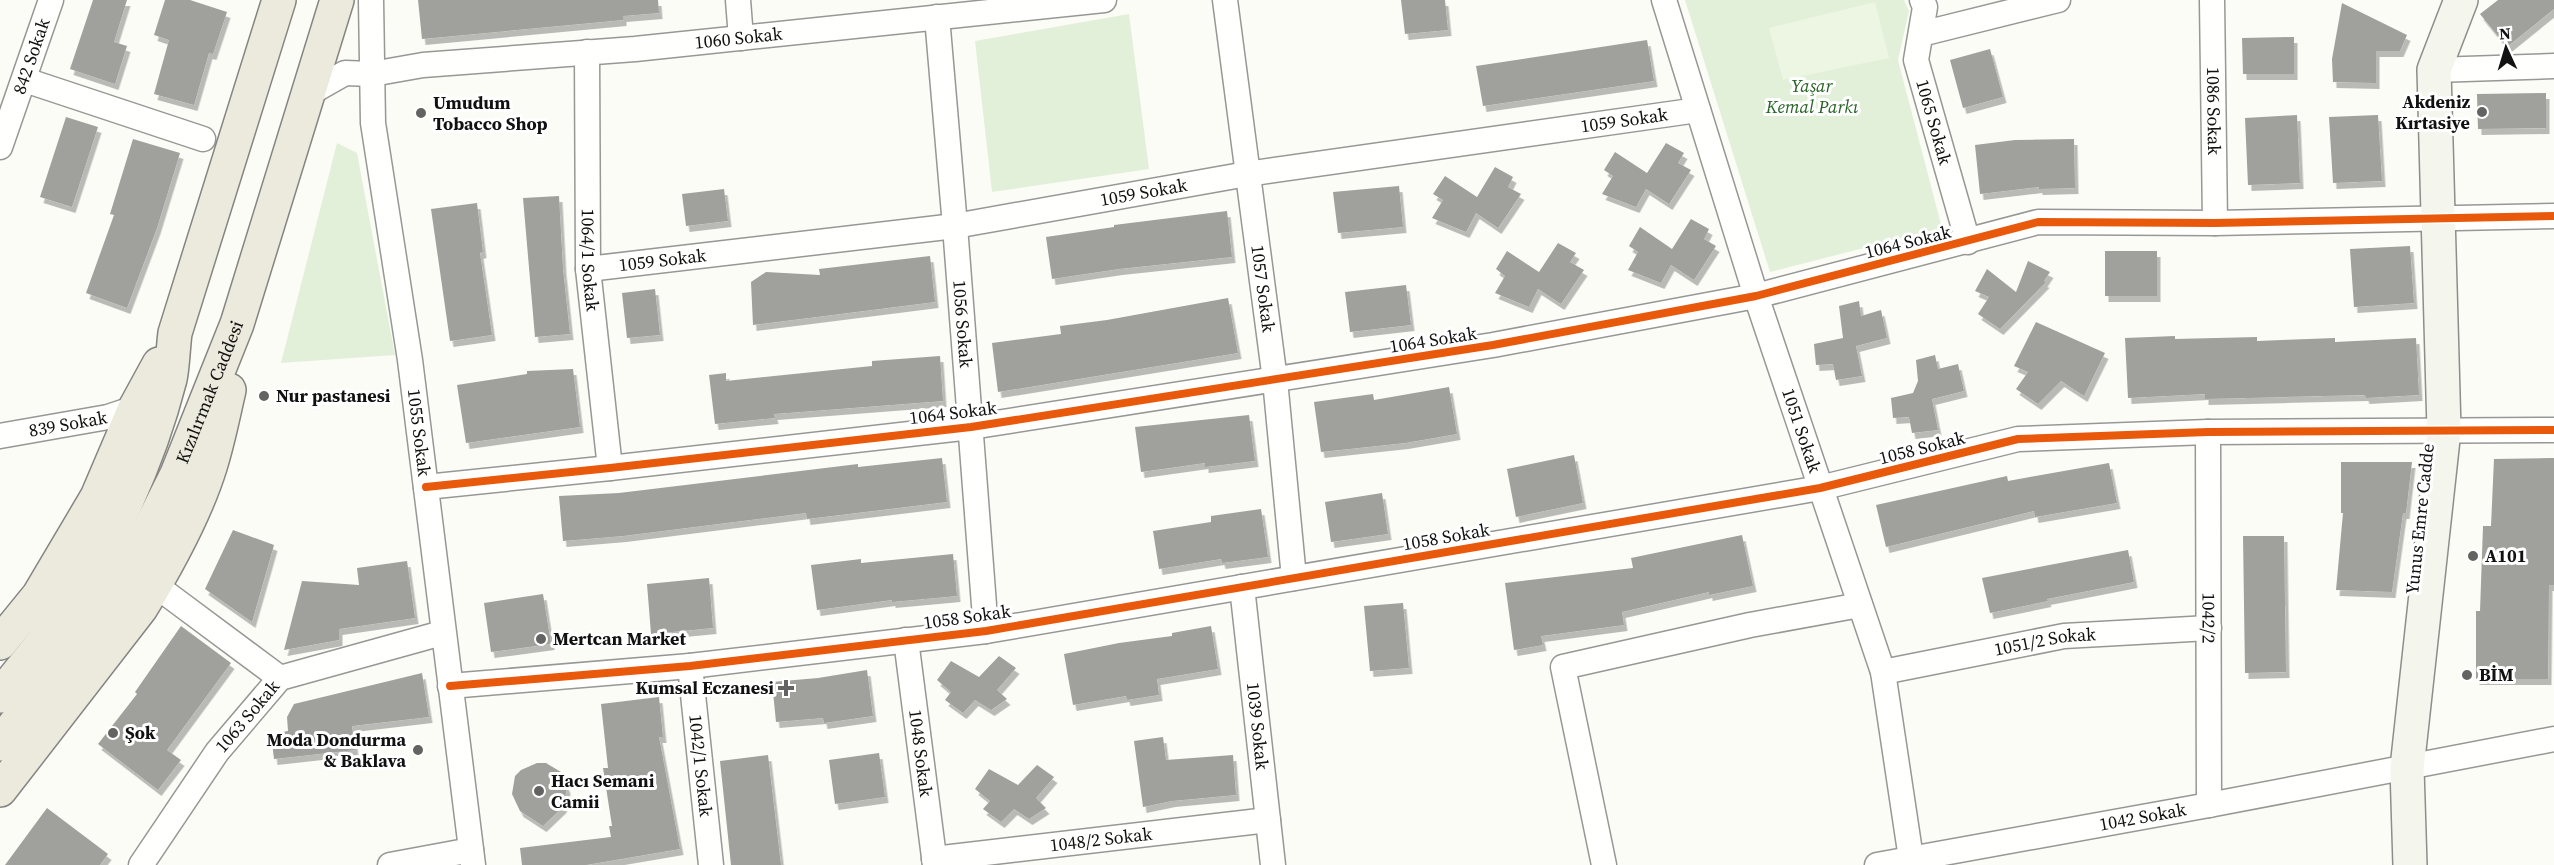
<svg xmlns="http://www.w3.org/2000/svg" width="2554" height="865" font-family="'Source Serif 4',serif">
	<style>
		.green { fill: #e3f0d9 }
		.pitch { fill: #edf5e3 }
		.building { fill: #a0a09c; filter: url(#shadow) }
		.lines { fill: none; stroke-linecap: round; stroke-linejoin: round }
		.street-casing { stroke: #979795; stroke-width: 27 }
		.secondary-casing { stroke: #8d8d8b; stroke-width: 36 }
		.primary-casing { stroke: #848482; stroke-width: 36 }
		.street { stroke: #fffffe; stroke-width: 24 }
		.secondary { stroke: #f4f5ec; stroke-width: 33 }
		.primary { stroke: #eceadd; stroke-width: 33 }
		.cycleway-casing { stroke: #fff; stroke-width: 11 }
		.cycleway { stroke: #e8590c; stroke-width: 8 }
		.poi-dot { fill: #636362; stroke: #fff; stroke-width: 2 }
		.labels { text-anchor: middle; stroke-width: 6; stroke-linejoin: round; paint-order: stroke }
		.street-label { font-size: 18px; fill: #111; stroke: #fff }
		.park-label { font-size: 18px; font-style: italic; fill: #286425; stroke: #fff }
		.poi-label { font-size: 18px; font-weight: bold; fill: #111; stroke: #fff; text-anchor: start }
	</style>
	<defs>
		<filter id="shadow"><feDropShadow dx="3.5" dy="6" stdDeviation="0" flood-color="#0004"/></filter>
	</defs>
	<rect width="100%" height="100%" fill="#fcfcf7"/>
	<path class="green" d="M1685 0H1904L1909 11 1898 60 1942 228 1770 272Z
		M1129 14 1149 169 992 192 975 41Z
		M337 143 357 153 395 355 281 363Z"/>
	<path class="pitch" d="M1875 2 1889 58 1783 80 1769 28Z"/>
	<path class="building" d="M93 0H127L114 42 127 46 115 84 70 69Z
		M165 0H190L227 12 213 54 209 53 194 105 154 94 169 40 154 35Z
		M418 0H658L659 13 623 16V20L422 39Z
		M1401 0H1445L1448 30 1405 34Z
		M2498 0H2554V9L2507 47 2480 14Z
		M2342 3 2407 35 2400 51H2376V83L2333 82 2332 59Z
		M2294 37V74H2243L2242 38Z
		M1647 40 1654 81 1483 106 1476 66Z
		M1990 49 2003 97 1963 108 1950 60Z
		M2546 93V128L2478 129 2477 94Z
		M2297 115 2300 183 2248 185 2245 118Z
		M2378 115 2382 181 2333 183 2329 117Z
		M66 117 98 127 72 207 40 197Z
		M133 139 180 153 157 228 127 308 86 293 114 215 110 214Z
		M2074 139 2075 188 2039 189V187L1980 194 1975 145 2015 140Z
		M1666 143 1684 153 1678 163 1691 170 1669 204 1646 189 1636 207 1602 194 1613 176 1604 170 1615 152 1647 173Z
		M1495 167 1513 177 1508 187 1521 194 1498 228 1476 213 1466 232 1432 218 1443 200 1433 194 1445 176 1477 197Z
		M1399 186 1403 227 1338 233 1333 192Z
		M724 189 728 221 686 226 682 194Z
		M559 196 563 269 570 334 535 337 523 198Z
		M477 203 483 252 480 253 492 335 450 341 431 209Z
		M1227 211 1232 257 1119 269 1052 279 1046 237 1114 227V225Z
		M1691 219 1709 229 1704 239 1716 246 1694 280 1671 265 1661 283 1628 270 1638 252 1629 246 1640 227 1672 249Z
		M1558 243 1576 253 1570 262 1584 270 1561 304 1538 289 1529 307 1495 293 1505 276 1496 269 1507 251 1539 272Z
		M2410 246 2414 303 2354 307 2350 249Z
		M2105 251H2157V296H2105Z
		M930 256 935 302 753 325 751 282 766 272 820 275 819 269Z
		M2028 261 2050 272 2044 281 2046 282 2000 329 1978 314 1989 297 1975 291 1987 269 2016 292Z
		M1406 285 1411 325 1350 332 1345 292Z
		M655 289 660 335 627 338 622 293Z
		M1228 298 1238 353 998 392 992 343 1061 334 1060 326 1107 320Z
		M1859 301 1861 316 1881 310 1887 338 1856 346 1862 376 1836 380 1833 364 1816 365 1814 344 1843 338 1839 306Z
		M2036 322 2105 353 2084 396 2061 381 2038 404 2016 389 2028 372 2014 366Z
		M2175 336V339L2257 337V341L2335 338V342L2416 338 2419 395 2366 398 2365 395 2205 399V394L2128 398 2125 338Z
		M1935 355 1938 369 1958 364 1964 391 1932 399 1938 430 1912 433 1909 417 1893 418 1891 398 1913 393 1918 381 1916 360Z
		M940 356 943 401 774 414 775 418 715 424 709 375 726 373V381L872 366V361Z
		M573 369 580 427 466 443 457 385 527 374V371Z
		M1449 387 1457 434 1405 443 1321 452 1314 402 1373 394 1374 400Z
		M1249 415 1255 461 1205 467V463L1141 472 1135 427Z
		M1574 455 1583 503 1516 517 1507 469Z
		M942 458 947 502 807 519 806 513 623 536 563 541 559 496 619 493 858 464V467Z
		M2554 458V585H2549L2548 679H2476V611H2480L2483 526H2491L2494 459Z
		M2341 462H2412L2406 513H2403L2392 592 2336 590 2343 513H2341Z
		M2109 463 2117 503 2035 517 2034 511 1886 547 1876 505 2007 476 2008 481Z
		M1382 493 1388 534 1331 542 1325 502Z
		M1261 509 1268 557 1222 563 1221 559 1159 569 1153 531 1211 522V516Z
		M233 530 274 545 252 622 205 589Z
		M1742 535 1753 586 1709 595V592L1622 612 1624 625 1541 636 1543 645 1514 650 1505 583 1633 568 1631 558Z
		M2243 536H2284L2286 672 2245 673Z
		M2128 550 2134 582 2047 599 2048 601 1990 613 1982 578Z
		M953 554 957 596 892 602V600L817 610 811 565 861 559V563Z
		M407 561 415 618 339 629V640L284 650 302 581 359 585 357 568Z
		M709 578 713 628 651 634 647 584Z
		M543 594 551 644 491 652 484 603Z
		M1403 603 1409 668 1370 671 1364 606Z
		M181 626 231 663 167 750 181 760 158 790 98 744 137 694 135 692Z
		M1211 626 1218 669 1157 679 1159 695 1127 700 1126 696 1073 705 1064 654 1119 643 1172 636V633Z
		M999 656 1016 668 997 690 1007 699 991 710 975 700 963 713 945 700 951 692 937 680 951 661 979 677Z
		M867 670 873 716 824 723 823 718 776 722 772 682 818 678Z
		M422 673 429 717 352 726 355 750 274 759 271 734 288 731 287 717 294 704Z
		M659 697 663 737H659L680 849 586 865H522L520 848 611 837 609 826H612L603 768H608L601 704Z
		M1163 737 1166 760 1233 755 1236 795 1172 801 1143 807 1134 741Z
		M879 753 885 797 835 804 829 760Z
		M768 755 781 865H731L720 761Z
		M537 763H546L561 772 567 788 563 807 543 826 520 811 512 794 515 776 521 770Z
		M1037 765 1054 777 1036 798 1046 808 1029 819 1014 809 1001 822 983 809 990 801 975 789 989 769 1018 785Z
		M47 808 108 854 100 865H5Z"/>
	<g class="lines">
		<g class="street-casing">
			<g id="street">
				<path id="s1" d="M371 0 373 123 410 360 473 865"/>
				<path d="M738 0 741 38"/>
				<path id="s2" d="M1225 0 1275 380 1294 578"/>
				<path id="s3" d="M1664 0 1756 296 1883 672 1912 865"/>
				<path id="s4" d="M1922 0 1925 7 1916 60 1968 242"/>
				<path id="s5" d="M2212 0 2215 223"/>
				<path id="s6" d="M937 17 955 226 986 631"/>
				<path d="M1921 34 2058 0"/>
				<path id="s7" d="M587 52 588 269 610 468"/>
				<path d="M2434 70 2554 66"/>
				<path d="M25 80 203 139"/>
				<path id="s8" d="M308 94 345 73 372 74 423 65 635 49 1104 0"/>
				<path id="s9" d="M0 147 51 0"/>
				<path id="s10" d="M588 269 955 226 1247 174 1698 110"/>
				<path id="s11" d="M2208 432 2209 805"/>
				<path id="s12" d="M0 436 108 417 135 408"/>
				<path d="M426 487 610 468 971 427 1493 345 1756 296 2038 222 2215 223 2554 216"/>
				<path d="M155 585 280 678"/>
				<path id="s13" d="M1242 587 1273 865"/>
				<path id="s14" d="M906 640 935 865"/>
				<path id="s15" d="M690 666 711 865"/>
				<path id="s16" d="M1883 672 2064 636 2209 628"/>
				<path d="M450 686 690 666 986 631 1820 488 2018 439 2208 432 2554 430"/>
				<path id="s17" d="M934 859 1268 820"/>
				<path id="s18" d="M141 865 217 752 280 678 442 633"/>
				<path d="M390 865 471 850"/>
				<path d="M1604 865 1563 667 1750 625 1860 605"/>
				<path id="s19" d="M1877 865 2209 805 2554 739"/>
			</g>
		</g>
		<g class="secondary-casing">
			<path id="secondary" d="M2410 865 2407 768 2444 430 2434 70 2461 0"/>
		</g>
		<g class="primary-casing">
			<g id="primary">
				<path d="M0 643 39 595 97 497 135 408 159 364"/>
				<path d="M0 696C18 673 37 651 54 627 106 556 148 465 170 379 173 364 173 348 175 333L279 0"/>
				<path id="s20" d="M0 744 91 624 134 560 177 474 237 324 337 0"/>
				<path d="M0 790 141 608C166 567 196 512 210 467 218 442 223 416 229 390"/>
			</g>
		</g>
		<use href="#street" class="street"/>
		<use href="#secondary" class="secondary"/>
		<use href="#primary" class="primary"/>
		<g class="cycleway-casing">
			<path id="cycleway" d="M426 487 610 468 971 427 1493 345 1756 296 2038 222 2215 223 2554 216
				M450 686 690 666 986 631 1820 488 2018 439 2208 432 2554 430"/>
		</g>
		<use href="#cycleway" class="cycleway"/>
	</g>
	<g class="poi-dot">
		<circle cx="2482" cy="112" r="6"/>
		<circle cx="421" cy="113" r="6"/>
		<circle cx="264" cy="396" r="6"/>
		<circle cx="2473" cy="556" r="6"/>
		<circle cx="541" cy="639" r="6"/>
		<circle cx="2467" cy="675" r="6"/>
		<path d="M783 679h6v6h6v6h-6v6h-6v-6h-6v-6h6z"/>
		<circle cx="113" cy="733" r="6"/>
		<circle cx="418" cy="750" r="6"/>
		<circle cx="539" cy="791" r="6"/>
	</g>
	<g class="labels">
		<g class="street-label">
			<text dy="6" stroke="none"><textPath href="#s8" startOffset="438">1060 Sokak</textPath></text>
			<text dy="6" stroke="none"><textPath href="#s9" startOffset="96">842 Sokak</textPath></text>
			<text dy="6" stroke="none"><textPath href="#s5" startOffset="111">1086 Sokak</textPath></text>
			<text dy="6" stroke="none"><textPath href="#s10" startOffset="1047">1059 Sokak</textPath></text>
			<text dy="6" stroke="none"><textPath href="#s4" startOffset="126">1065 Sokak</textPath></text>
			<text dy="6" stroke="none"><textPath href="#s10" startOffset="561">1059 Sokak</textPath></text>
			<text transform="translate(1908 242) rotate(-14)" y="6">1064 Sokak</text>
			<text dy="6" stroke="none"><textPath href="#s7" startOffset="208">1064/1 Sokak</textPath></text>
			<text dy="6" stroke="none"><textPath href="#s10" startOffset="75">1059 Sokak</textPath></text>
			<text dy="6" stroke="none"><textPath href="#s2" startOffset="291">1057 Sokak</textPath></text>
			<text dy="6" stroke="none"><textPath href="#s6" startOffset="308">1056 Sokak</textPath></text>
			<text transform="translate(1433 340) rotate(-9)" y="6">1064 Sokak</text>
			<text dy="6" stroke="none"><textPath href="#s20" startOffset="412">Kızılırmak Caddesi</textPath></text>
			<text transform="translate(953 413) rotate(-7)" y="6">1064 Sokak</text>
			<text dy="6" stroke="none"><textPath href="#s12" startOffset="69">839 Sokak</textPath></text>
			<text dy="6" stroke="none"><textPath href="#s3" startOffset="452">1051 Sokak</textPath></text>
			<text dy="6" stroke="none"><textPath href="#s1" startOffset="436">1055 Sokak</textPath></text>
			<text transform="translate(1922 448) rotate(-14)" y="6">1058 Sokak</text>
			<text transform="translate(2420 519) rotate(-84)" y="6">Yunus Emre Cadde</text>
			<text transform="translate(1446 537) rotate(-10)" y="6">1058 Sokak</text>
			<text transform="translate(967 617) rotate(-8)" y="6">1058 Sokak</text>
			<text dy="6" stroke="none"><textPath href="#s11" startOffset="186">1042/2</textPath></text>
			<text dy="6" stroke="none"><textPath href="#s16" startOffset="165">1051/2 Sokak</textPath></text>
			<text dy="6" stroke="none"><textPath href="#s18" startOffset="183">1063 Sokak</textPath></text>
			<text dy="6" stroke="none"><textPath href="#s13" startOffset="140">1039 Sokak</textPath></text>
			<text dy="6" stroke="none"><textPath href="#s14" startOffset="114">1048 Sokak</textPath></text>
			<text dy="6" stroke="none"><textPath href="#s15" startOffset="100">1042/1 Sokak</textPath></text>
			<text dy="6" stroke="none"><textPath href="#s19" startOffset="270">1042 Sokak</textPath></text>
			<text dy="6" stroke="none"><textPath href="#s17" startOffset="168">1048/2 Sokak</textPath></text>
		</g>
		<g class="park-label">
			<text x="1812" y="92">Yaşar<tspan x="1812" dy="21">Kemal Parkı</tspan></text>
		</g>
		<g class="poi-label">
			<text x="2470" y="108" text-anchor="end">Akdeniz<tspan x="2470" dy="21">Kırtasiye</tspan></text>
			<text x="433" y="109">Umudum<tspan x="433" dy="21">Tobacco Shop</tspan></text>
			<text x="276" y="402">Nur pastanesi</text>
			<text x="2485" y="562">A101</text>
			<text x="553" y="645">Mertcan Market</text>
			<text x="2479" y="681">BİM</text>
			<text x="774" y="694" text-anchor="end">Kumsal Eczanesi</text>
			<text x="125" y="739">Şok</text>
			<text x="406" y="746" text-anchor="end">Moda Dondurma<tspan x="406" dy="21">&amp; Baklava</tspan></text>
			<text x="551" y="787">Hacı Semani<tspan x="551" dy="21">Camii</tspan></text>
		</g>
	</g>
	<g transform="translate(2506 48) rotate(356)" stroke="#ffffff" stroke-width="4.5" paint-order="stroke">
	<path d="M0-4.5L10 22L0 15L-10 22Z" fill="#111111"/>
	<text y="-9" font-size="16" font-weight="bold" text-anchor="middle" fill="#111111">N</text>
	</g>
</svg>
